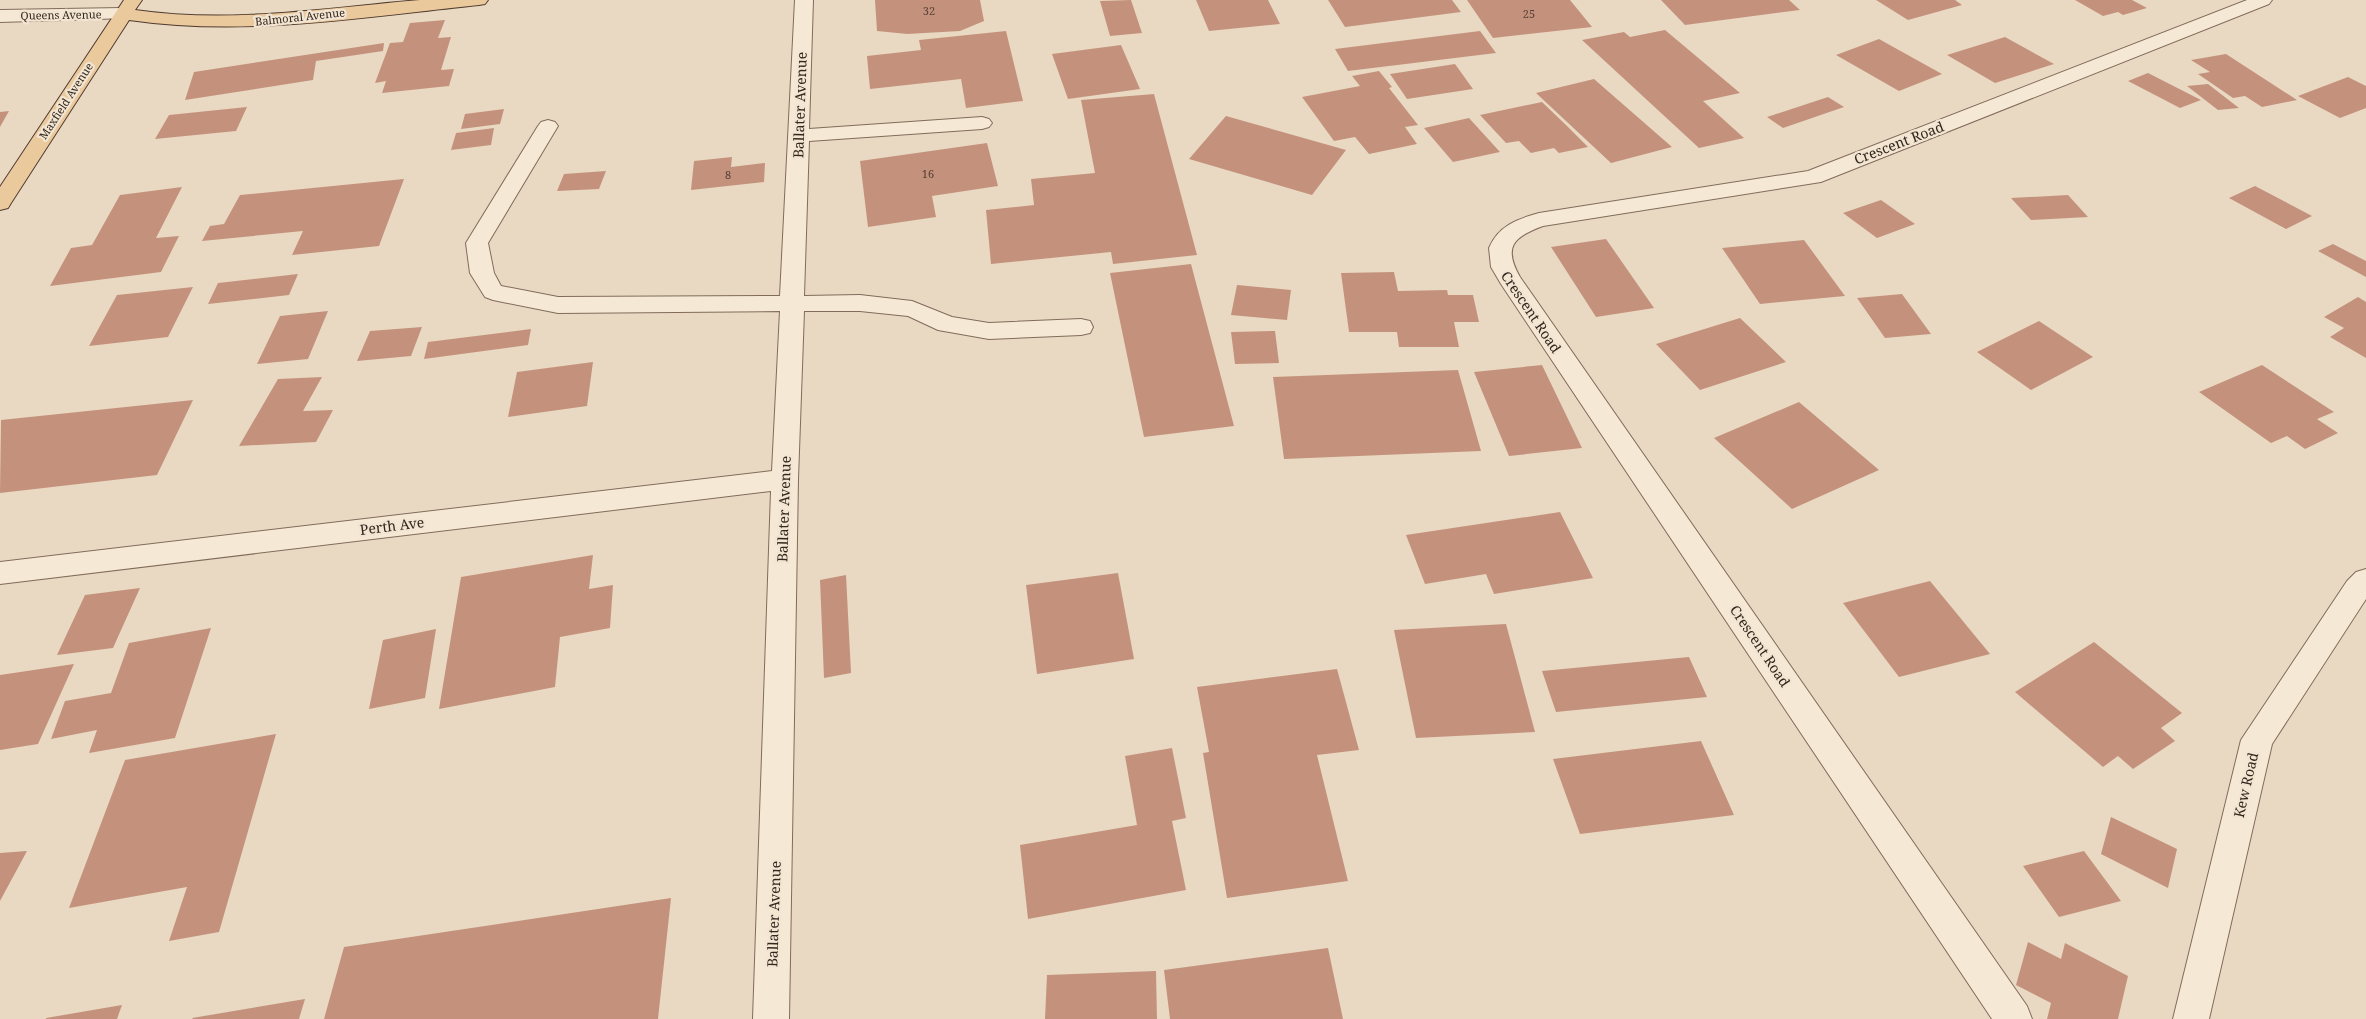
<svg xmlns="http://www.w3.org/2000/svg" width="2366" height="1019" font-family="'Noto Serif',serif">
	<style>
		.building { fill: #c4927c }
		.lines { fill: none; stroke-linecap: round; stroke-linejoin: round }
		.minor-casing { stroke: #826b5b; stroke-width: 2 }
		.major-casing { stroke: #503b2f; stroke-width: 2 }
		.minor { fill: #f5e8d5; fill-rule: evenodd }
		.major { fill: #eac99d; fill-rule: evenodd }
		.labels { text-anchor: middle; stroke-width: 4.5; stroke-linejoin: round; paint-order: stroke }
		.number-label { font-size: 11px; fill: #574136 }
		.far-street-label { font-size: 11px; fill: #33261e; stroke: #f2e5d1 }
		.street-label { font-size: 14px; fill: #33261e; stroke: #f2e5d1 }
	</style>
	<rect width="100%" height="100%" fill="#e9d9c3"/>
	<path class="building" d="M875 0H980L984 21 960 31 907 34 877 31Z
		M1131 0 1142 33 1110 36 1100 1Z
		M1196 0H1268L1280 24 1209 31Z
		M1328 0H1452L1461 12 1345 27Z
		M1467 0H1570L1592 27 1493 38Z
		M1661 0H1789L1800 10 1685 25Z
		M1876 0H1955L1962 5 1908 20Z
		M2075 0H2132L2147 8 2123 15 2118 12 2103 16Z
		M445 20 438 38 451 37 441 70 454 69 449 86 382 93 386 81 375 83 390 43 403 42 410 23Z
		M1665 30 1740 93 1703 101 1744 138 1699 148 1582 40 1624 32 1630 37Z
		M1006 31 1023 101 966 108 961 79 870 89 867 56 921 50 919 40Z
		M1480 31 1496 53 1348 71 1335 49Z
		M2005 37 2054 64 1995 83 1947 55Z
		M1879 39 1942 74 1899 91 1836 55Z
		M384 43 383 51 316 61 313 80 185 100 194 72Z
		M1121 45 1140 89 1068 99 1052 54Z
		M2226 54 2297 100 2262 107 2245 96 2233 98 2198 74 2210 72 2191 60Z
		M1455 64 1473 89 1407 99 1390 74Z
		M1379 71 1392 87 1389 88 1418 125 1405 127 1417 144 1369 154 1355 137 1334 141 1302 97 1360 86 1352 76Z
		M2148 73 2201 100 2180 108 2128 81Z
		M2348 77 2366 86V108L2340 118 2298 96Z
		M1594 79 1672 147 1611 163 1536 93Z
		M2208 84 2239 108 2218 110 2187 86Z
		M1154 94 1197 255 1113 264 1111 252 991 264 986 210 1034 205 1031 179 1095 173 1081 100Z
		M1828 97 1844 107 1783 128 1767 117Z
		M1542 102 1566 125 1588 147 1559 153 1554 148 1531 153 1519 141 1506 143 1480 115Z
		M247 107 236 131 155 139 169 115Z
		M504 109 500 124 461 129 465 114Z
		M9 111 0 127V112Z
		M1226 116 1346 150 1312 195 1189 159Z
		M1469 118 1500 152 1453 162 1424 128Z
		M494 128 491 145 451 150 456 133Z
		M987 143 998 186 932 196 936 217 868 227 860 161Z
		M732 157 731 167 765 163 764 182 691 190 694 161Z
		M606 171 599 189 557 191 564 174Z
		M404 179 379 246 292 255 303 231 202 241 210 226 224 224 240 195Z
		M2255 186 2312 216 2286 229 2229 198Z
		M182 187 156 238 179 236 161 272 50 286 71 248 92 245 120 195Z
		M2068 195 2088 217 2031 220 2011 198Z
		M1881 200 1915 224 1877 238 1843 213Z
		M1606 239 1654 308 1596 317 1551 247Z
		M1804 240 1845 296 1760 304 1722 248Z
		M2333 244 2366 261V277L2318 251Z
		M1191 264 1234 426 1144 437 1110 273Z
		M1394 272 1398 291 1447 290 1448 295H1473L1479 322H1454L1459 347H1399L1397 332H1349L1341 273Z
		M298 274 289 295 208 304 218 283Z
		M1237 285 1291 290 1287 320 1231 315Z
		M193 287 168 337 89 346 117 295Z
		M1902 294 1931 334 1885 338 1857 298Z
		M2358 297 2366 302V358L2330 337 2344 328 2324 317Z
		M328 311 308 359 257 364 280 316Z
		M1740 318 1786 362 1700 390 1656 344Z
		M2039 321 2093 357 2031 390 1977 352Z
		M422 327 411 356 357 361 370 331Z
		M531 329 528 345 424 359 428 342Z
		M1275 331 1279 363 1235 364 1231 332Z
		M593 362 587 406 508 417 517 372Z
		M1542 365 1582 448 1509 456 1474 372Z
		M2262 365 2334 412 2317 419 2338 433 2305 449 2287 436 2271 443 2199 392Z
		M1458 370 1481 451 1284 459 1273 377Z
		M322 377 303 411 333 410 316 442 239 446 278 379Z
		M193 400 157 475 0 493 1 420Z
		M1799 402 1879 470 1792 509 1714 438Z
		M1560 512 1593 578 1494 594 1486 574 1425 584 1406 535Z
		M593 555 589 589 613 585 610 628 560 637 555 687 439 709 461 577Z
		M1118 573 1134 659 1037 674 1026 585Z
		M846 575 851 673 824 678 820 580Z
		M1930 581 1990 654 1899 677 1843 603Z
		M140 588 113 648 57 655 85 595Z
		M1506 624 1535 732 1416 738 1394 630Z
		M211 628 175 738 89 753 97 730 51 739 65 701 111 693 129 643Z
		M436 629 425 698 369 709 383 640Z
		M2094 642 2182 713 2161 728 2175 741 2133 769 2118 756 2103 767 2015 692Z
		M1689 657 1707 697 1556 712 1542 671Z
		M74 664 38 744 0 750V675Z
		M1337 669 1359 750 1317 755 1348 881 1227 898 1203 753 1209 752 1197 687Z
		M276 734 219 932 169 941 187 887 69 908 125 760Z
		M1701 741 1734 815 1580 834 1553 759Z
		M1172 748 1186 818 1172 821 1186 890 1028 919 1020 845 1137 825 1125 756Z
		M2111 817 2177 849 2168 888 2101 854Z
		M27 851 0 901V853Z
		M2084 851 2121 901 2059 917 2023 866Z
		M671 898 658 1019H324L344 947Z
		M2028 942 2061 959 2065 943 2128 976 2118 1019H2047L2051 1003 2016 985Z
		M1328 948 1343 1019H1170L1164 970Z
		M1156 971 1157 1019H1045L1047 975Z
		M305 999 299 1019H193L192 1018Z
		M122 1005 117 1019H46V1018Z"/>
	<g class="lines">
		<g class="minor-casing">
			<path id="minor" d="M795 0H813L809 129 982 117 989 119 992 123 989 127 982 129 809 141 804 296 860 295 912 301 952 317 989 323 1081 319 1090 321 1093 327 1090 333 1081 335 989 339 938 330 908 316 860 311H804L798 479 789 1019H753L771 491 0 584V562L772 471 780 311 558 313 493 300 485 297 470 273 466 243 538 126 541 122 548 120 555 122 558 126 488 243 494 273 501 286 558 297 780 296Z
				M2247 0H2272L2269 4 1821 182 1543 226C1513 237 1503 247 1520 277L2027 1006 2032 1019H1992L1501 284 1491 267 1489 248C1498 226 1517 219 1539 213L1808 171Z
				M122 8 128 10 131 14 128 18 0 22V10Z
				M2366 569V599L2272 744 2209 1019H2173L2241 740 2347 581 2356 572Z"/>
		</g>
		<g class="major-casing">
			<path id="major" d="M124 0H142L135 10C231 24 324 8 420 0 442 0 465 0 488 0L485 4 479 5C363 17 245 37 129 20L11 203 8 208 0 210V187Z"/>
		</g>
		<use href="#minor" class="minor"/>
		<use href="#major" class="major"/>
	</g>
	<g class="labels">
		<g class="number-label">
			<text x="929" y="15">32</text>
			<text x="1529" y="18">25</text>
			<text x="928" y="178">16</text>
			<text x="728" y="179">8</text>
		</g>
		<g class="far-street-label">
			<text transform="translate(61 15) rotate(-1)" y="4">Queens Avenue</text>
			<text transform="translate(300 17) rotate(-6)" y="4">Balmoral Avenue</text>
			<text transform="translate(66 101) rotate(-57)" y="4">Maxfield Avenue</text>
		</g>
		<g class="street-label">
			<text transform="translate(800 105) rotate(-88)" y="5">Ballater Avenue</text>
			<text transform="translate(1899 143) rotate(-21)" y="5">Crescent Road</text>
			<text transform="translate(1531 312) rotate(56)" y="5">Crescent Road</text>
			<text transform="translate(784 509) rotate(-88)" y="5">Ballater Avenue</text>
			<text transform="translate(392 526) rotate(-7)" y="5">Perth Ave</text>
			<text transform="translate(1760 646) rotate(56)" y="5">Crescent Road</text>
			<text transform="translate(2246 785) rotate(-77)" y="5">Kew Road</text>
			<text transform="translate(774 914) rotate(-88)" y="5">Ballater Avenue</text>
		</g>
	</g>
</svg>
